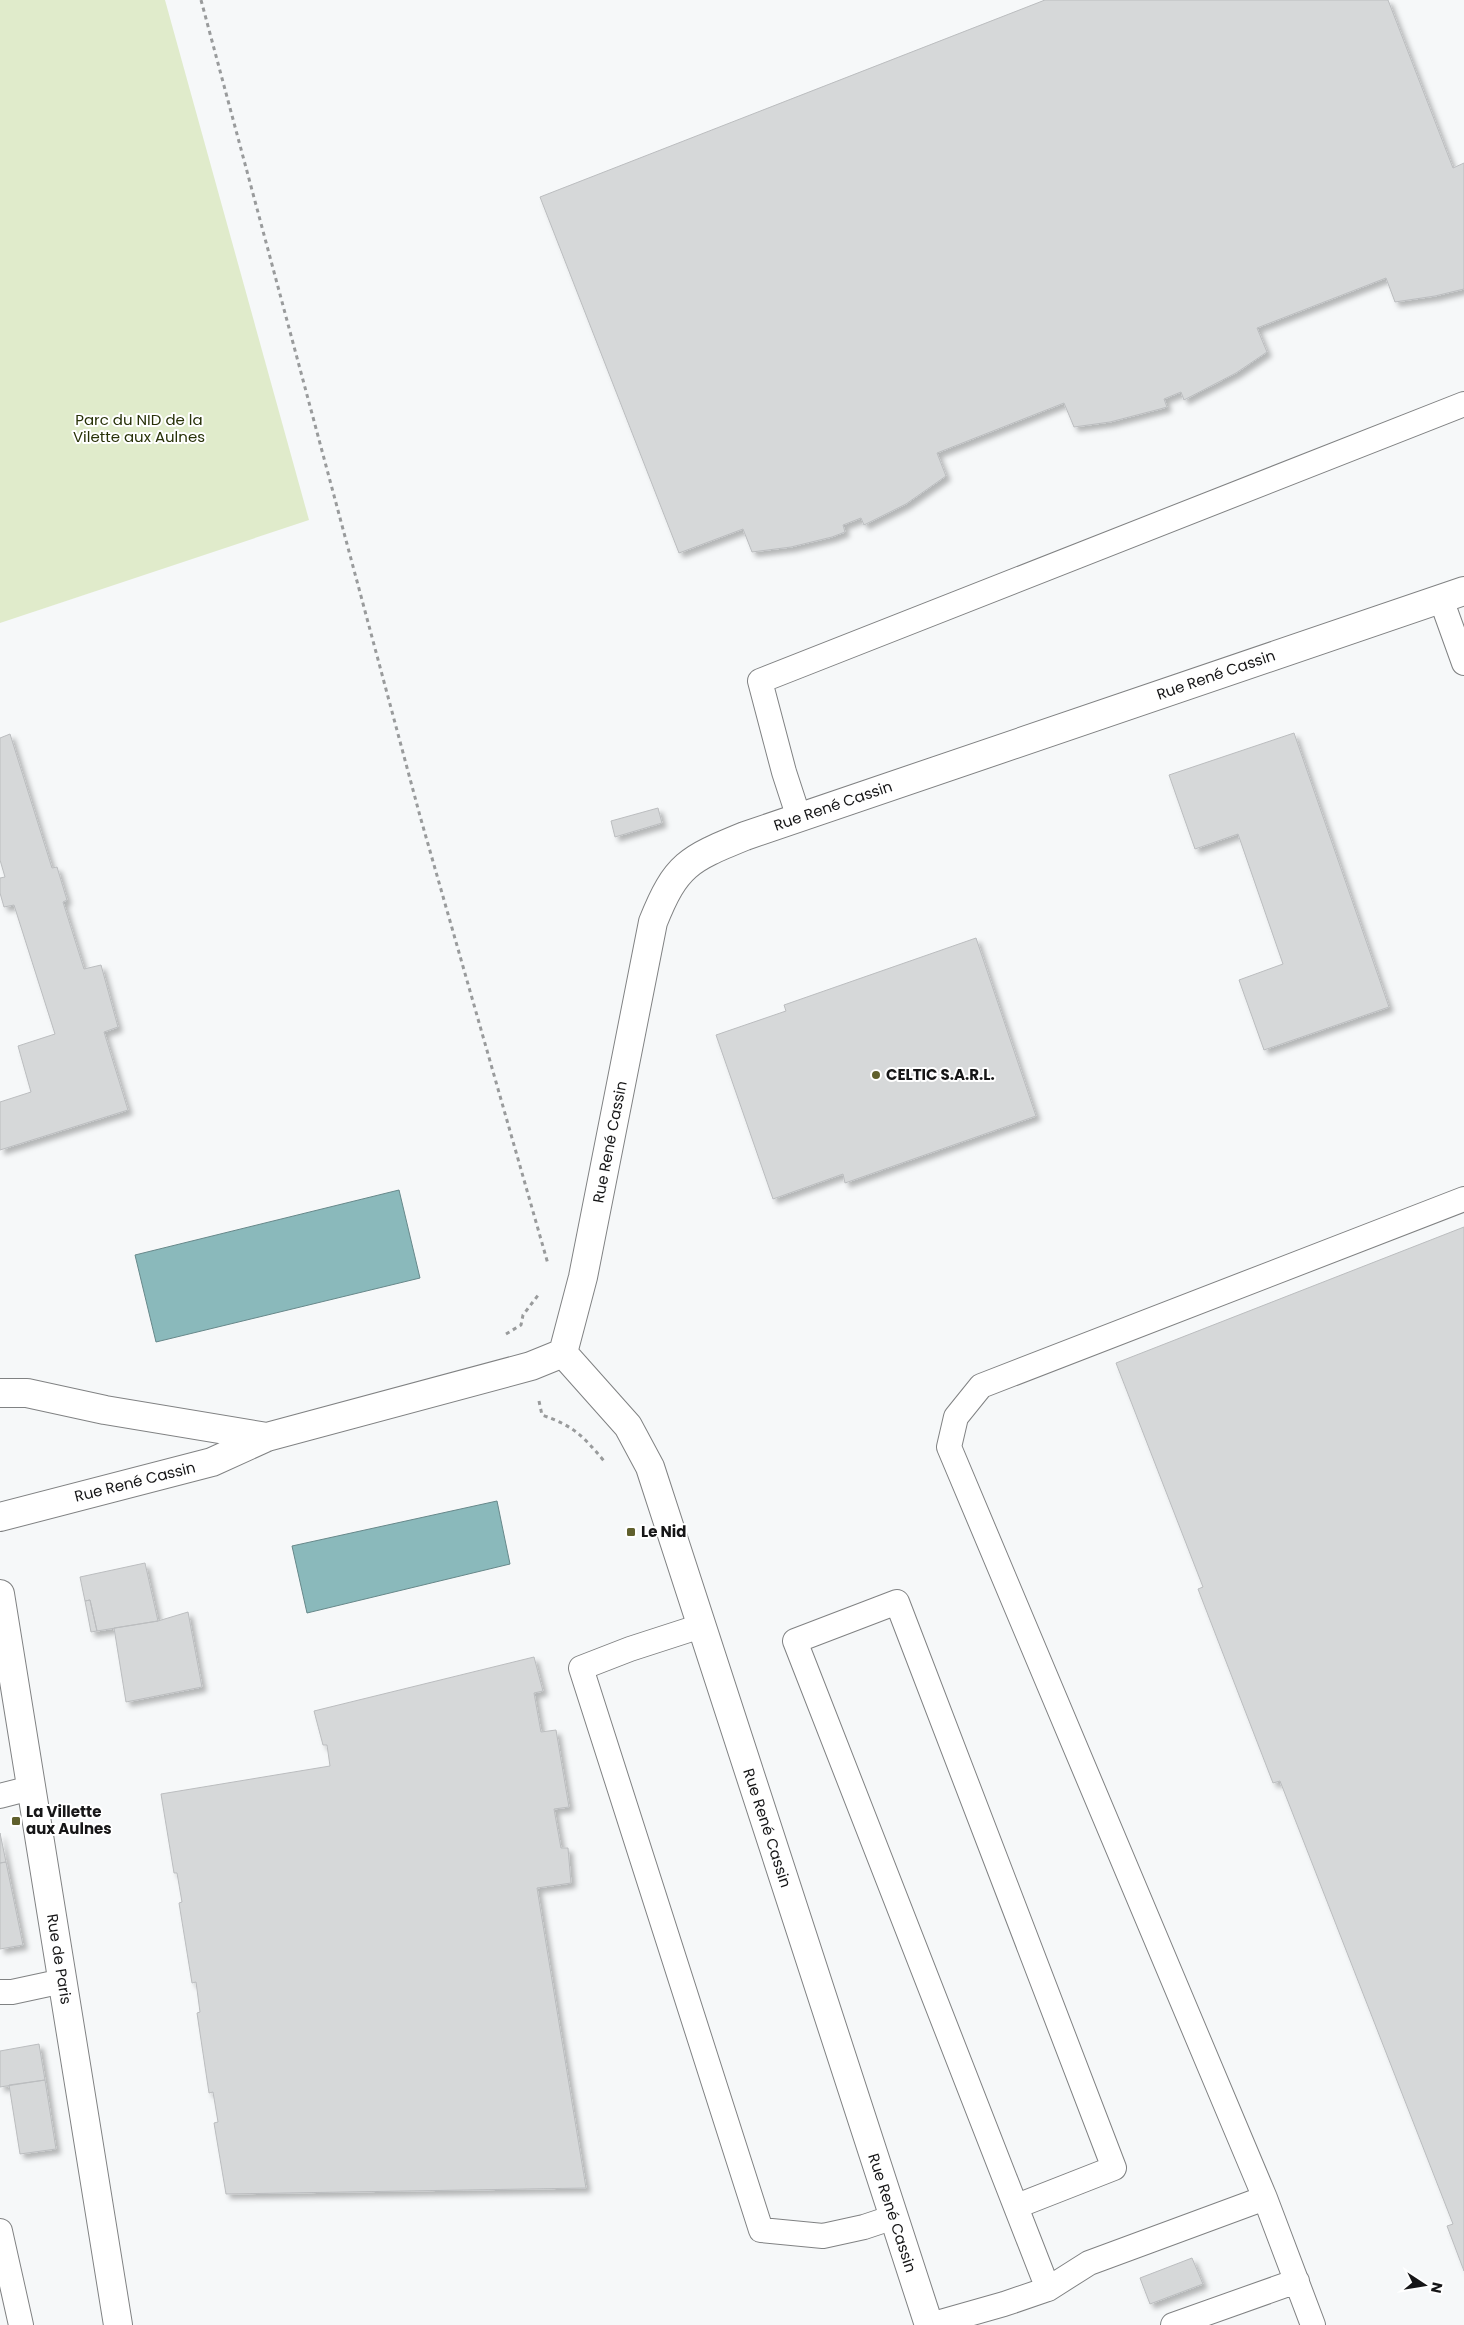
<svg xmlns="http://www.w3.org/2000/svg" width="1464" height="2325" font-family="Poppins,sans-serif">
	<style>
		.green { fill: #e0ebcb }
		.water { fill: #8ab9bb; stroke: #67888a }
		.building { fill: #d6d8d9; stroke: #bbbdbf; filter: url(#shadow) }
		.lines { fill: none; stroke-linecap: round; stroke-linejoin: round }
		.service-casing { stroke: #808283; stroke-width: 26 }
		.minor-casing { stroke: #808283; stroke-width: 30 }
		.tertiary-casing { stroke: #808283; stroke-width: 30 }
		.path { stroke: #999b9c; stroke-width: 3; stroke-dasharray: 4 4; stroke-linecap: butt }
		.service { stroke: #fff; stroke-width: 24 }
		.minor { stroke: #fff; stroke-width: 28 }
		.tertiary { stroke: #fff; stroke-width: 28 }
		.poi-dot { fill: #60602d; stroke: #fff; stroke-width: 2 }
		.labels { text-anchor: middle; stroke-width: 4; stroke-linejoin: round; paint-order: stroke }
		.park-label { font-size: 15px; fill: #273107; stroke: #fff }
		.street-label { font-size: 15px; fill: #161617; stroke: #fff }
		.poi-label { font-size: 15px; font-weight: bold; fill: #161617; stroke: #fff; text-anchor: start }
	</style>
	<defs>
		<filter id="shadow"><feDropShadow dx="4.5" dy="4.5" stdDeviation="2.5" flood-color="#0004"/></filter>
	</defs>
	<rect width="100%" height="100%" fill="#f6f8f9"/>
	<path class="green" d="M0 0H165L309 520 0 623Z"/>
	<path class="water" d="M399 1190 420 1278 156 1342 135 1255Z
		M497 1501 510 1564 307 1613 292 1546Z"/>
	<path class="building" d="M1045 0H1388L1453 168 1464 163V289L1435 296 1395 302 1386 278 1257 328 1267 352 1236 373 1184 400 1181 392 1164 399 1167 407 1160 409 1110 422 1074 427 1064 403 937 453 946 476 906 504 864 525 861 518 843 525 845 532 832 537 791 547 752 552 743 529 679 553 540 197Z
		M1294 733 1389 1007 1264 1050 1239 980 1283 964 1238 834 1195 849 1169 775Z
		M10 734 52 868 57 867 67 900 63 902 84 969 101 965 118 1027 104 1032 128 1110 0 1150V1102L31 1092 18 1046 55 1034 14 905 4 907 0 893V878L5 877 0 860V738Z
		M658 808 662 823 615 837 611 821Z
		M976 938 1036 1116 845 1183 843 1174 773 1199 716 1035 786 1011 784 1005Z
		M1464 1227V2271L1447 2226 1453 2224 1280 1781 1273 1783 1198 1589 1203 1587 1116 1363Z
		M145 1563 158 1621 97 1631 90 1600 85 1601 80 1577Z
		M90 1600 97 1631 91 1632 85 1601Z
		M188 1612 202 1687 126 1702 114 1628 158 1621Z
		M534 1657 543 1691 534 1693 541 1732 556 1730 569 1807 554 1809 561 1848H568L571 1883 537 1888 586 2188 226 2194 214 2123 218 2122 213 2092 209 2093 197 2013 200 2012 196 1982 192 1983 179 1903 182 1902 177 1873H174L161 1794 330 1766 327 1745H323L314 1711Z
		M0 1833 6 1862 0 1863Z
		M6 1862 23 1945 0 1949V1863Z
		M39 2044 45 2080 0 2087V2051Z
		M45 2080 56 2149 20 2154 9 2085Z
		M1192 2258 1203 2284 1150 2304 1140 2278Z"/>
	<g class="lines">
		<g class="service-casing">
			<path id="service" d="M1441 599 1464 663
				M799 818 784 772 760 681 1464 404
				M701 1626 630 1649 581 1668 761 2230 823 2236 864 2227 894 2217
				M0 1796 31 1788
				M0 1992H12L63 1981
				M1017 2206 1114 2168 897 1602 795 1641 1048 2289
				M0 2231 21 2325
				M930 2325 1004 2304 1048 2289 1089 2263 1265 2198
				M1173 2325 1297 2281
				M1313 2325 1265 2198 949 1447 956 1417 981 1386 1464 1199"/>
		</g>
		<g class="minor-casing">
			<path id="minor" d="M563 1353 583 1277 653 922C676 864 689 859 745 836L1464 591
				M0 1393H27L105 1410 267 1437
				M0 1517 212 1462 267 1437 531 1366 563 1353 628 1426 650 1467 929 2325"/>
		</g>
		<g class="tertiary-casing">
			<path id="tertiary" d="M0 1594 118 2325"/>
		</g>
		<path class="path" d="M201 0 420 816 548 1264
			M506 1334 521 1325 523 1315 539 1294
			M539 1401 542 1415C574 1426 583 1436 604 1461"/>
		<use href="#service" class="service"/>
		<use href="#minor" class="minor"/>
		<use href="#tertiary" class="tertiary"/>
	</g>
	<g class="poi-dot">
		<circle cx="876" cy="1075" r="5"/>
		<rect x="626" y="1527" width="10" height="10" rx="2.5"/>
		<rect x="11" y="1816" width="10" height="10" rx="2.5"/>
	</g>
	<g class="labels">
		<g class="park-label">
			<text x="139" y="425">Parc du NID de la<tspan x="139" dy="17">Vilette aux Aulnes</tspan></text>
		</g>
		<g class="street-label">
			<text transform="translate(1216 675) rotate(-19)" y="5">Rue René Cassin</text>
			<text transform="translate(833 806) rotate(-19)" y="5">Rue René Cassin</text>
			<text transform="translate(610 1142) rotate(-79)" y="5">Rue René Cassin</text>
			<text transform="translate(135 1482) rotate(-14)" y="5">Rue René Cassin</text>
			<text transform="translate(767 1828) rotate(72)" y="5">Rue René Cassin</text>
			<text transform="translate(59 1959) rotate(81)" y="5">Rue de Paris</text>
			<text transform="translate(892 2213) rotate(72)" y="5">Rue René Cassin</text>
		</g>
		<g class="poi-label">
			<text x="886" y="1080">CELTIC S.A.R.L.</text>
			<text x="641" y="1537">Le Nid</text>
			<text x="26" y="1817">La Villette<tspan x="26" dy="17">aux Aulnes</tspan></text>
		</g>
	</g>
	<g transform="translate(1424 2285) rotate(102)" stroke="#ffffff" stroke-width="4" paint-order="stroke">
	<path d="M0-4L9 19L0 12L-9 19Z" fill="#161617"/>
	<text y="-8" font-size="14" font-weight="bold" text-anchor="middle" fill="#161617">N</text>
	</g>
</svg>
